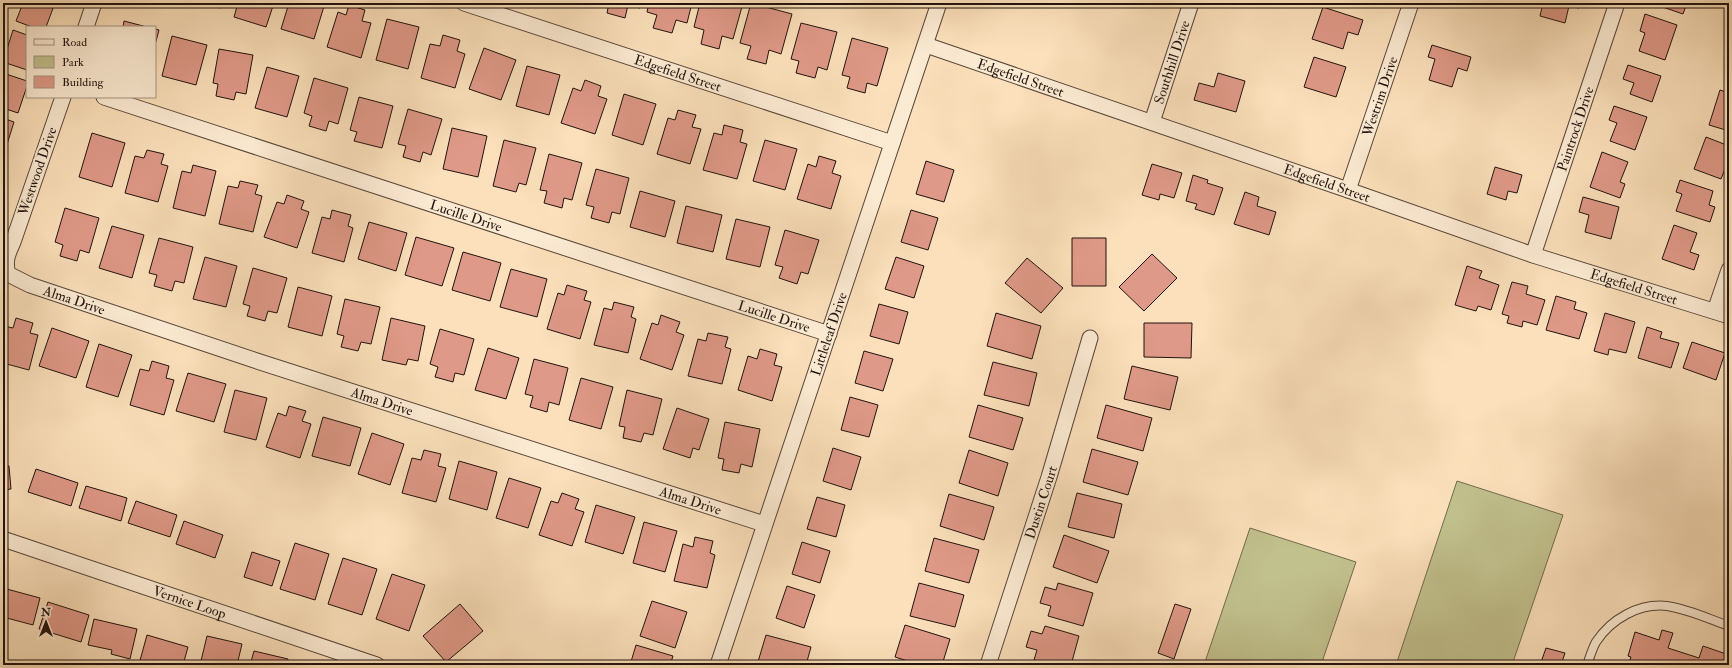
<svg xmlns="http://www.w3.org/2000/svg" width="1732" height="668" font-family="'IM FELL Double Pica',serif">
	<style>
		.green { fill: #c1c18e; stroke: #716a4e }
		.building { fill: #df9988; stroke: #21130d }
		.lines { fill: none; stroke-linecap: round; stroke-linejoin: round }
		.service-casing { stroke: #584638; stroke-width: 10 }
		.minor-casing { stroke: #584638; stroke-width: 17 }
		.service { stroke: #fcebd3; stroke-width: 8 }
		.minor { stroke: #fcebd3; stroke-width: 15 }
		.labels { text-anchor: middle; stroke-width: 4; stroke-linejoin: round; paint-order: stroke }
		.street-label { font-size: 14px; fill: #21130d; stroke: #fcebd3 }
	</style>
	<rect width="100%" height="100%" fill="#fbe0bb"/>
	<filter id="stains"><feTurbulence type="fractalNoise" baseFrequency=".005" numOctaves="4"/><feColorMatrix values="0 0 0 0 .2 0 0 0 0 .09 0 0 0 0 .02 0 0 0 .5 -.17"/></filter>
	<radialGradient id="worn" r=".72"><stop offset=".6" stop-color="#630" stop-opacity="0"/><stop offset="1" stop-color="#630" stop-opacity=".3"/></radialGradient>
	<path class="green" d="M1457 481 1563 515 1512 665H1396Z
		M1250 528 1356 562 1321 665H1204Z"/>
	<path class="building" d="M23 3H55L46 27H32L16 21Z
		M205 3H222L221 8Z
		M238 3H274L266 27 234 17Z
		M289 3H325L314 39 281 29Z
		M609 3H641L640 8 628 5 625 18 607 13Z
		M649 3H692L687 23 676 20 672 33 653 28 657 15 647 12Z
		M700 3H743L733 39 722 36 719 49 701 44 704 30 694 27Z
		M751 3 792 14 781 54 769 50 766 64 747 59 751 46 740 43Z
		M1543 3H1580L1579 8 1569 6 1565 23 1540 16Z
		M1651 3H1687L1683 14Z
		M349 5 365 10 362 21 371 23 361 58 327 47 338 12 346 15Z
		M1323 7 1363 20 1358 35 1348 32 1343 49 1312 39Z
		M1645 14 1677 25 1665 60 1639 51 1645 33 1640 31Z
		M387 19 419 27 408 69 376 60Z
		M124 21 147 27H123Z
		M801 23 837 32 827 70 818 67 815 78 796 73 799 61 791 59Z
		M155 29 159 30 155 45Z
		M13 30 27 35V70L3 62Z
		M443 35 460 40 457 51 465 54 455 88 421 78 430 44 440 46Z
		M172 36 207 45 196 85 162 76Z
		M852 38 888 48 877 86 867 83 865 93 847 88 850 77 842 75Z
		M1432 45 1471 57 1467 71 1458 68 1452 87 1429 80 1435 59 1428 57Z
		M484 48 516 60 501 100 469 89Z
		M219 49 253 55 246 94 236 92 234 100 216 96 218 84 213 83Z
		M1314 57 1346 67 1336 97 1304 87Z
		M1628 65 1661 76 1652 102 1630 94 1634 83 1623 79Z
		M527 66 560 75 549 115 516 106Z
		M1729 66V81L1725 80Z
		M267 67 299 76 287 117 255 108Z
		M3 73 27 81V86L18 113 3 108Z
		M1218 73 1245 81 1236 112 1194 100 1199 83 1214 87Z
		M314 78 348 88 338 124 329 121 326 131 309 126 312 116 304 113Z
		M585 80 601 86 598 96 607 99 595 134 561 123 573 88 581 91Z
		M1720 90 1729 93V131L1709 125Z
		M624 94 656 104 643 145 612 135Z
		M359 97 393 106 382 148 354 141 357 132 350 130Z
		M1614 106 1647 117 1635 150 1610 141 1617 123 1609 120Z
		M408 109 442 119 431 155 423 152 420 162 403 157 406 146 398 144Z
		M678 110 696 115 692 127 701 129 690 164 657 154 668 118 675 120Z
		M3 118 14 122 4 154H3Z
		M724 125 743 130 740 142 747 144 737 179 703 170 714 133 722 135Z
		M452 128 487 136 478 177 443 169Z
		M92 133 125 143 112 187 79 177Z
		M1706 137 1729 146V159L1721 179 1694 169Z
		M504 140 536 148 526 185 519 183 516 192 493 186Z
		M765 140 797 149 785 190 753 181Z
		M147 150 164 154 161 164 168 166 158 202 125 193 135 156 144 158Z
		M1602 152 1628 162 1620 182 1625 184 1620 198 1590 187Z
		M549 154 582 163 572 200 564 198 562 208 544 203 547 191 540 190Z
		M819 156 836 161 832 173 841 176 831 209 797 199 808 164 816 167Z
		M926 161 954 170 944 202 916 194Z
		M1152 164 1182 173 1174 198 1160 194 1159 200 1142 195Z
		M193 165 216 171 205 216 173 208 182 171 191 173Z
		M1495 167 1522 175 1517 193 1508 191 1506 200 1487 194Z
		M596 169 629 178 620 214 612 212 609 223 591 218 594 207 586 205Z
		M1193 175 1208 180 1207 183 1223 188 1214 215 1195 209 1197 204 1186 201Z
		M1680 180 1713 191 1709 205 1715 207 1710 222 1676 211 1682 194 1676 192Z
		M240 181 258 185 255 194 262 196 253 232 219 224 228 186 238 188Z
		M640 191 675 201 665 237 630 227Z
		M1245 192 1259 197 1257 206 1276 212 1269 235 1234 224Z
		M287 195 304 201 301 209 309 212 297 248 264 237 277 202 284 204Z
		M1583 197 1619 207 1611 239 1585 232 1589 215 1579 212Z
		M686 206 722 215 713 252 677 243Z
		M65 208 99 218 89 253 80 250 77 261 60 256 63 245 55 242Z
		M332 210 351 215 348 226 353 228 344 262 312 253 322 217 330 219Z
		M911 210 938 218 928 250 901 242Z
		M736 219 770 227 760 267 726 259Z
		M369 222 407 233 396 271 358 259Z
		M1674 225 1697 233 1690 252 1699 255 1694 270 1662 259Z
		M112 226 144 235 132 278 99 268Z
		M785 230 819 240 808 274 801 272 797 284 779 278 783 267 775 265Z
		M416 237 454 248 442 286 405 275Z
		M159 238 193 247 184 283 175 281 172 291 154 286 157 275 149 273Z
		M1072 238H1106V286H1072Z
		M463 252 501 263 490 301 452 290Z
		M1152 254 1177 278 1144 311 1119 287Z
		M205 257 237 266 226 307 193 299Z
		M896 257 924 266 914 298 885 289Z
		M1027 258 1063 288 1041 313 1005 283Z
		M1467 266 1482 271 1479 278 1499 285 1491 310 1478 306 1476 311 1455 305Z
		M253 268 287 278 277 313 268 311 265 321 247 316 250 306 243 304Z
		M511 269 547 279 537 317 500 307Z
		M1512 282 1528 286 1526 294 1545 300 1537 325 1523 321 1522 327 1507 323 1509 316 1502 314Z
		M567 285 587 291 584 300 591 302 580 339 547 329 558 293 564 295Z
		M298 287 332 296 322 336 288 327Z
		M1556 296 1576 302 1574 309 1587 313 1579 339 1546 330Z
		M345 299 380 307 371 344 361 342 358 351 341 347 344 336 337 334Z
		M614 302 634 307 631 317 636 319 628 353 594 345 604 308 612 310Z
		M879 304 908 312 899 344 870 336Z
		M996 313 1041 326 1032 359 987 346Z
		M1605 313 1635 322 1626 353 1609 349 1608 355 1594 351Z
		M661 315 680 322 676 332 684 335 672 370 640 359 652 323 658 325Z
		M16 318 33 323 30 333 38 335 29 370 3 363 4 326 13 328Z
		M391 318 425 326 418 361 408 359 406 365 382 360Z
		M1144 323H1192L1191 358 1144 357Z
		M1647 327 1662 332 1660 338 1679 343 1671 368 1638 358Z
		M52 328 89 341 76 378 39 366Z
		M440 329 474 339 464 375 455 373 453 382 435 377 438 367 430 364Z
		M708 333 728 337 725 347 731 349 722 384 688 376 698 339 706 341Z
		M1692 342 1725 353 1716 380 1683 368Z
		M99 344 132 355 118 397 86 387Z
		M488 348 519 358 506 399 475 390Z
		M760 349 777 354 774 365 782 367 772 401 738 390 748 356 757 359Z
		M864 351 893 359 883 391 855 383Z
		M534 359 568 368 559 405 549 402 547 412 530 407 533 396 525 394Z
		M152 361 169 366 166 378 174 380 164 415 130 405 140 369 149 371Z
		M993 362 1037 373 1029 406 984 395Z
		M1132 366 1178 377 1170 410 1124 399Z
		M188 373 226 384 214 422 176 411Z
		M581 378 613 387 601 429 569 420Z
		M1729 378V389H1726Z
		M235 390 267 398 256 440 224 432Z
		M627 390 662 399 653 435 644 433 641 442 623 438 625 427 619 426Z
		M850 397 878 405 869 437 841 430Z
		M978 405 1023 418 1013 450 969 437Z
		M1106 405 1152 418 1143 451 1097 438Z
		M289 406 306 411 302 421 311 424 300 458 266 447 278 413 286 416Z
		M677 408 709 419 699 450 693 448 690 458 663 449Z
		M323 417 361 428 350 466 312 456Z
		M725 422 760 429 752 467 741 464 739 473 722 470 724 459 718 458Z
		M372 433 404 444 390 485 358 474Z
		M833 448 861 457 851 490 823 481Z
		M1092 449 1138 462 1128 495 1083 482Z
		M424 450 441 454 438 466 446 468 436 502 402 493 412 458 421 460Z
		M969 450 1008 463 998 496 959 483Z
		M459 461 497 472 487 510 449 499Z
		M3 466H9L11 489 3 490Z
		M36 469 78 483 71 506 28 492Z
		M509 478 541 488 528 528 496 518Z
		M86 486 127 498 121 521 79 508Z
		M562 493 579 499 575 509 584 512 572 546 539 535 551 501 558 503Z
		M1077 493 1122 504 1114 538 1068 527Z
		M949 494 994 507 984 540 940 526Z
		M817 497 845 505 836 537 807 529Z
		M136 501 177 515 170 537 128 523Z
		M596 505 635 517 623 554 585 542Z
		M184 521 223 535 215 558 176 544Z
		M644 522 677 531 665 572 633 563Z
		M1064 535 1109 551 1097 583 1053 567Z
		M695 537 713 541 710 553 715 555 707 588 674 581 683 544 693 547Z
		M934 538 979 550 969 583 925 571Z
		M802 542 830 551 820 583 792 574Z
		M295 543 329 554 315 600 280 589Z
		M252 552 280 561 272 586 244 577Z
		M343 558 377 569 362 615 328 604Z
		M392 574 425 585 409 631 376 619Z
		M919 583 964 595 955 627 910 616Z
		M1058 583 1093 593 1083 626 1048 616 1051 606 1040 603 1045 587 1056 590Z
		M787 586 815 595 804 628 776 618Z
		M3 588 40 598 33 625 3 617Z
		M652 601 687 612 675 648 640 636Z
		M48 602 89 615 81 642 39 629Z
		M460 604 483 631 446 662 423 636Z
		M1175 604 1191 609 1174 659 1158 653Z
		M94 619 137 629 130 659 111 654 112 650 88 645Z
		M905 625 950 639 942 665H920L895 657Z
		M1045 626 1079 636 1071 665H1051L1034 660 1037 650 1026 647 1031 631 1042 634Z
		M1662 630 1673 633 1668 648 1699 658 1703 646 1729 655V665H1628L1631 657 1628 656 1635 632 1659 640Z
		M147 635 188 647 183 665H165V664L154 660 152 665 139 664Z
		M766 635 811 647 806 665H757Z
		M207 636 242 644 237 665H200Z
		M636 645 673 656 670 665H630Z
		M1546 648 1565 653 1561 665H1540Z
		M254 651 288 659 287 665H250Z"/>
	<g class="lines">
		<g class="service-casing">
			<path id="service" d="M1587 665C1590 657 1592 649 1596 642 1611 619 1639 603 1667 606 1688 609 1709 619 1729 626"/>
		</g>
		<g class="minor-casing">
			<g id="minor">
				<path id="s1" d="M464 3 892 143"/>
				<path d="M86 27 94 3"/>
				<path id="s2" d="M926 45 1348 190 1533 255 1729 316"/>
				<path id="s3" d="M63 97 13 242C8 253 4 261 8 274L30 285 254 360 764 524"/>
				<path id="s4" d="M104 97 829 334"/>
				<path id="s5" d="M1152 122 1191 3"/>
				<path id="s6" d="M1348 190 1411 3"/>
				<path id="s7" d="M1533 255 1617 3"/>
				<path d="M1715 311 1729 270"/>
				<path id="s8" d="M3 539 377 665"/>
				<path id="s9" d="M718 665 939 3"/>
				<path id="s10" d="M988 665 1049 477 1090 338"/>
			</g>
		</g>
		<use href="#service" class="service"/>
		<use href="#minor" class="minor"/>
	</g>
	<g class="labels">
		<g class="street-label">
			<text dy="5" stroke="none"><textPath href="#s5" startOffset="63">Southhill Drive</textPath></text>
			<text dy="5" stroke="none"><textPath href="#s1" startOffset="225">Edgefield Street</textPath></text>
			<text dy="5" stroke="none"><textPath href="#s2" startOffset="100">Edgefield Street</textPath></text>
			<text dy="5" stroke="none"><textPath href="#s6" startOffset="99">Westrim Drive</textPath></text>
			<text dy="5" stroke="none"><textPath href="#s7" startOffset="133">Paintrock Drive</textPath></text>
			<text transform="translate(37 171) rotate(-71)" y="5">Westwood Drive</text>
			<text dy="5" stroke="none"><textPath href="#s2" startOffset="424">Edgefield Street</textPath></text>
			<text dy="5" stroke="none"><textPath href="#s4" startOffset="381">Lucille Drive</textPath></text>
			<text dy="5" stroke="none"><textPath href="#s2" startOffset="748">Edgefield Street</textPath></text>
			<text dy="5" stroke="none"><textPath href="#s3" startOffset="258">Alma Drive</textPath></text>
			<text dy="5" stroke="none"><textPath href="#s4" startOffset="705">Lucille Drive</textPath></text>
			<text dy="5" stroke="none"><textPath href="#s9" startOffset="349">Littleleaf Drive</textPath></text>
			<text dy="5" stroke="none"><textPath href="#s3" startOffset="582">Alma Drive</textPath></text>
			<text dy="5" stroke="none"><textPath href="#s3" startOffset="906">Alma Drive</textPath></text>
			<text dy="5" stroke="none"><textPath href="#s10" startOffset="171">Dustin Court</textPath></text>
			<text dy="5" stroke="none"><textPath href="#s8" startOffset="197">Vernice Loop</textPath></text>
		</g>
	</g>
	<rect width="1732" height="668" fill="none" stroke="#fbe0bb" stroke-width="16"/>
	<rect x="4" y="4" width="1724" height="660" fill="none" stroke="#21130d" stroke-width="2"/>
	<rect x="8" y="8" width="1716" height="652" fill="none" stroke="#21130d"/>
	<rect x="26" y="26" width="130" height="72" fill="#fcebd3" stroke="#a49584"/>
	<rect x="34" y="39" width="20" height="6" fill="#fcebd3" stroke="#a49584"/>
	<text x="62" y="46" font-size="12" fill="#21130d">Road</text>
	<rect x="34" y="56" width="20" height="12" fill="#c1c18e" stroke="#a49584"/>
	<text x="62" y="66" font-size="12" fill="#21130d">Park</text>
	<rect x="34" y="76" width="20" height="12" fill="#df9988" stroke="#a49584"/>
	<text x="62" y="86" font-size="12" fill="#21130d">Building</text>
	<g transform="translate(46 622)" stroke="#fcebd3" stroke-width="3" paint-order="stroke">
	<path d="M0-3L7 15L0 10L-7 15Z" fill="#21130d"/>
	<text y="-6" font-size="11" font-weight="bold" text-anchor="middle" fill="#21130d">N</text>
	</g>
	<rect width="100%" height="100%" filter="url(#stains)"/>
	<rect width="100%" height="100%" fill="url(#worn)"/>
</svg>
